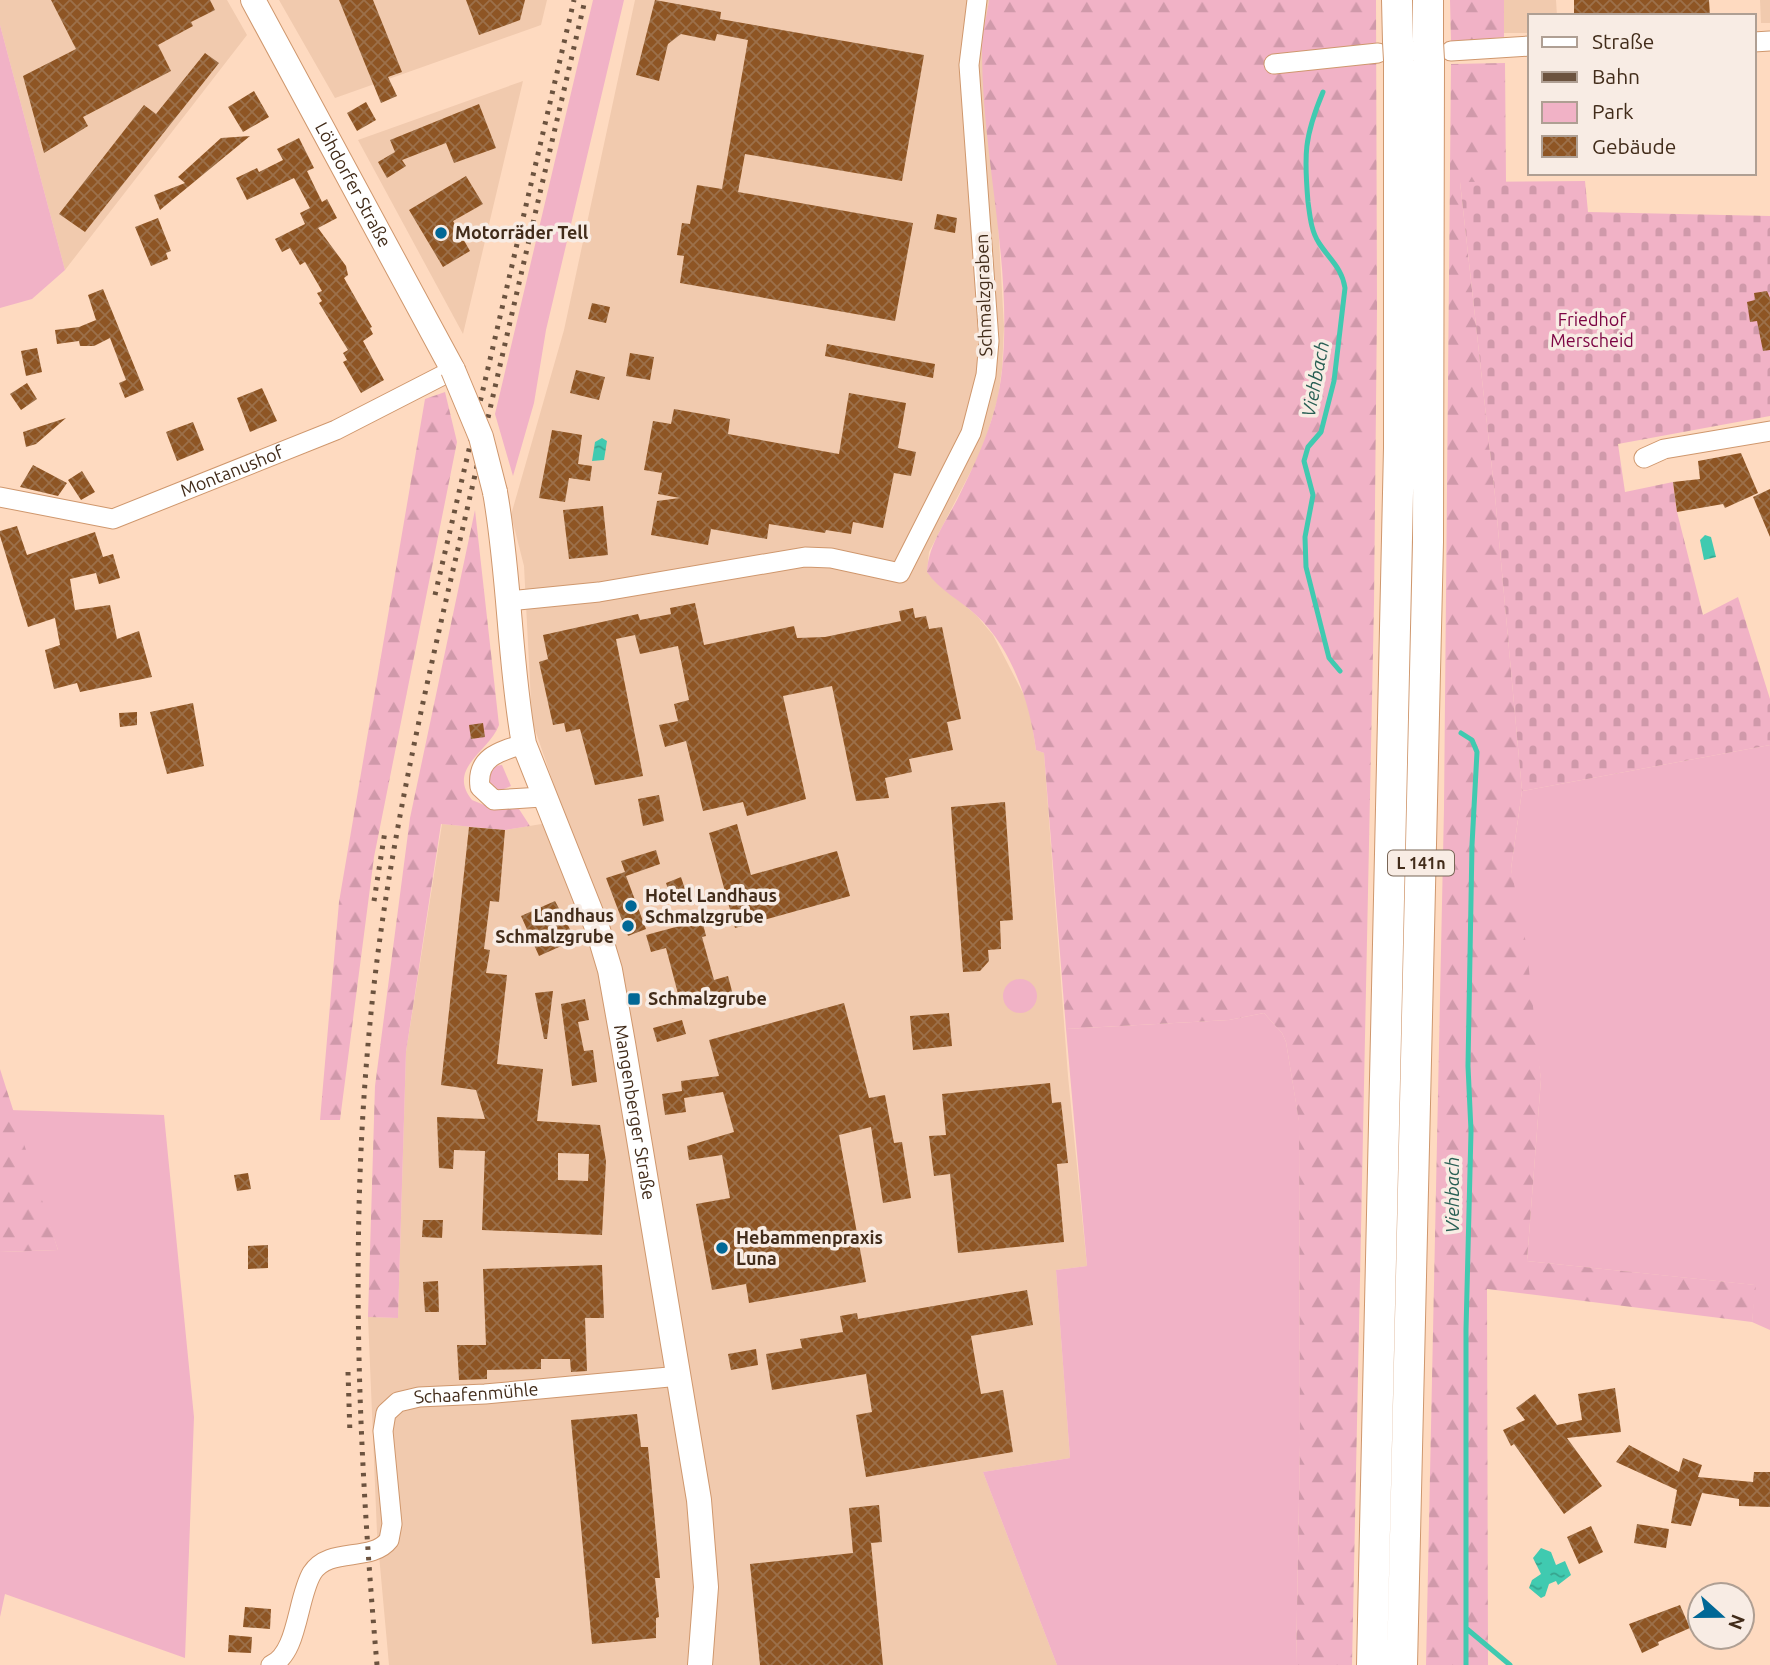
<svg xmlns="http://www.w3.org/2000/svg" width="1770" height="1665" font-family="Ubuntu,sans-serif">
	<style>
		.built { fill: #f1caae }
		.green { fill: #f1b2c6 }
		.forest { fill: url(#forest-firs) }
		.cemetery { fill: url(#cemetery-stones) }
		.water { fill: url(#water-ripples) }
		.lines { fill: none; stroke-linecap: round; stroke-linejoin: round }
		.stream { stroke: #40cab0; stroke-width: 5 }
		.building { fill: url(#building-cross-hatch); fill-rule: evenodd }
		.minor-casing { stroke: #cf976d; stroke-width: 21 }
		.major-casing { stroke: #cf976d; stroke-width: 26 }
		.highway-casing { stroke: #cf976d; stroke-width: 32 }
		.minor { stroke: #fff; stroke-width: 19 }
		.major { stroke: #fff; stroke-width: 24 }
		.highway { stroke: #fff; stroke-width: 30 }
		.rail { stroke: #6c533f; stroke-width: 5; stroke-dasharray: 3.5 7; stroke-linecap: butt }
		.major-bridge-casing { stroke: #cf976d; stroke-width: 26; stroke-linecap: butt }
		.highway-bridge-casing { stroke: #cf976d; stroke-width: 32; stroke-linecap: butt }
		.major-bridge { stroke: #fff; stroke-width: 24 }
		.highway-bridge { stroke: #fff; stroke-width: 30 }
		.poi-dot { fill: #016896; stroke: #f8ece4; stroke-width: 2.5 }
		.labels { text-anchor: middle; stroke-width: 7; stroke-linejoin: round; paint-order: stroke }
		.shield { fill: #f8ece4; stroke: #796657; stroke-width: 2 }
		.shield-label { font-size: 16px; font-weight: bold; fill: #422c1a }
		.street-label { font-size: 18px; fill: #422c1a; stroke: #f8ece4 }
		.poi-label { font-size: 18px; font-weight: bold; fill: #422c1a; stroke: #f8ece4; text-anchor: start }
		.park-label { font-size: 18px; fill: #7b0342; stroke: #f8ece4 }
		.water-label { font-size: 19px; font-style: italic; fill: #275e53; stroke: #f8ece4 }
	</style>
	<defs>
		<pattern id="forest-firs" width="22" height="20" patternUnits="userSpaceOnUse" patternTransform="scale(1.75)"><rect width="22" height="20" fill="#f1b2c6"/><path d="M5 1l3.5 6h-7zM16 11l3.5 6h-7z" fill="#d099aa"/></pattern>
		<pattern id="cemetery-stones" width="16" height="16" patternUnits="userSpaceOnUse" patternTransform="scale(1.75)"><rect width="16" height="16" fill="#f1b2c6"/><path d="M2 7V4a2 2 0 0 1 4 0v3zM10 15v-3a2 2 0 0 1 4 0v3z" fill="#d099aa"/></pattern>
		<pattern id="water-ripples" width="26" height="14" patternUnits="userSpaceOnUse" patternTransform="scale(1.75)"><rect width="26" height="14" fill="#40cab0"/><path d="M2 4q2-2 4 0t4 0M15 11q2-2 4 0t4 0" fill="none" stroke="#37a48e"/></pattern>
		<pattern id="building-cross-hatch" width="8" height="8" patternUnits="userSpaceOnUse" patternTransform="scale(1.75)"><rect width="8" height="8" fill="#8e5524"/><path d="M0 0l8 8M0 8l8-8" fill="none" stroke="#9c704a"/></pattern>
	</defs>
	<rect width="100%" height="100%" fill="#fedac0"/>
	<path class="built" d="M0 0H227L247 35 65 270 0 25Z
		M279 0H547L541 25 335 98Z
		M635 0H989L982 45 990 156 998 222 1004 327 1002 369 998 398 983 448 929 552 927 572 977 616 993 635 1029 705 1036 750 1044 753 1068 1076 1087 1266 1056 1270 1070 1458 983 1472 1057 1665H389L377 1533 368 1317 398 1318 406 1052 442 824 505 830 566 820 532 721 524 566 511 515 564 330Z
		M1504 0H1556L1557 16H1530V33H1504Z
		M1760 0H1770V23H1761Z
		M523 81 463 334 358 140Z"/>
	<path class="green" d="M593 0H624L546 330 534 403 513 476 495 414Z
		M0 25 65 270 32 299 0 308Z
		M1770 745V1330L1752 1322 1755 1285 1527 1261 1541 1079 1511 869 1522 791Z
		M502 765 511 786 499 791 491 788 487 777 494 766Z
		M1003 996a17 17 0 1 1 34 0a17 17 0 1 1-34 0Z
		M1264 1013 1282 1033 1286 1042 1299 1121 1300 1444 1296 1665H1057L983 1472 1070 1458 1056 1270 1087 1266 1066 1029 1229 1020Z
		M10 1110 164 1115 194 1417 185 1658 5 1594 0 1617V1252L58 1250Z"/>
	<path class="forest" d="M989 0H1376L1377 309 1374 603 1352 1665H1296L1300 1444 1299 1122 1286 1042 1282 1033 1264 1013 1229 1020 1066 1029 1044 753 1036 750C1030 703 1012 648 976 615 960 600 939 590 927 572 928 546 945 523 957 500 978 458 997 418 1002 370 1013 262 981 155 982 47 982 32 987 15 989 0Z
		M1450 0H1504V37L1451 42Z
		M1505 63 1506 182H1460L1495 496 1522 791 1511 869 1526 943 1541 1079 1527 1261 1756 1285 1752 1322 1487 1289 1488 1665H1426L1444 808 1451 64Z
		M445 392 457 442 374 857 340 1120H320L339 902 425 399Z
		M475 510 499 725C490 751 446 768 472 800L494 809H519L530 826 505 830 441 824 406 1052 398 1318 368 1317 375 1086 410 818Z
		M0 1069 58 1250 0 1252Z"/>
	<path class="cemetery" d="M1585 181 1588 212 1770 216V416L1618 444 1625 492 1673 482 1677 512 1703 615 1738 597 1770 699V745L1522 791 1495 496 1460 182Z"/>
	<path class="water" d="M602 438 607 441 604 460 592 461 595 442Z
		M1705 535 1711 537 1716 557 1704 560 1700 540Z
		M1541 1548 1551 1552 1556 1565 1565 1561 1571 1575 1558 1585 1556 1581 1549 1584 1545 1596 1541 1598 1529 1588 1532 1580 1541 1574 1533 1558Z"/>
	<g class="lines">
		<path class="stream" d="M1323 92C1304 137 1304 155 1308 202 1310 216 1311 231 1319 243 1330 260 1342 268 1345 288L1334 381 1321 432 1308 447 1304 461 1313 495 1305 537 1306 567 1329 658 1340 671
			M1461 733 1472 740 1477 752 1472 845 1468 1066 1471 1131 1466 1330V1665
			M1467 1629 1510 1665"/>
	</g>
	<path class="building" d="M51 0H210L215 10 191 22 193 26 158 45 171 71 83 117 88 126 44 153 23 76 76 49Z
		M339 0H373L402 72 388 77 397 96 381 103Z
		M466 0H525L520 20 479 35Z
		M655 0 721 12 720 19 924 55 902 181 745 154 738 192 913 223 895 321 680 283 684 256 677 255 682 223 690 224 697 185 722 189 748 40 717 34 715 41 681 34 668 44 659 81 636 75Z
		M1574 0H1709L1710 16H1574Z
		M205 53 219 63 85 232 59 214 144 105 156 114Z
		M254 91 269 117 243 132 228 107Z
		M366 102 376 120 357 131 347 113Z
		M479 104 496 148 454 163 446 143 402 160 406 166 387 178 378 162 395 152 390 140Z
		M250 136 222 159 160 210 154 195 185 183 178 177 221 138Z
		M299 138 314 168 307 171 322 202 327 199 337 218 318 228 346 266 348 275 344 278 372 327 370 328 373 334 363 341 384 380 361 393 343 362 347 360 343 353 348 350 319 303 322 301 317 293 322 291 305 262 300 265 290 248 282 252 275 239 305 224 300 213 310 208 294 178 247 200 236 178 257 168 259 172 283 160 277 149Z
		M466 176 483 204 453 221 470 251 443 267 409 210Z
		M937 214 957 218 955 233 934 229Z
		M158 218 171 251 166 253 168 259 151 266 135 227Z
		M103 289 144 390 125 398 119 383 126 380 110 338 94 346H80L79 341 57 344 55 330 79 327 96 320 88 295Z
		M1767 291 1770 298V350L1763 351 1757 321 1750 322 1747 302 1755 300 1754 293Z
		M592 303 610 307 606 323 588 319Z
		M827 344 935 364 933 378 825 356Z
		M37 348 42 372 26 376 21 351Z
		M630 353 654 357 650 380 626 376Z
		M576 370 605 377 599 400 570 393Z
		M27 383 37 399 21 410 10 394Z
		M262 388 277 421 250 432 237 398Z
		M849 393 906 403 898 448 916 452 911 476 894 473 883 528 853 522 851 534 826 530 825 533 769 524 767 539 711 529 708 545 651 535 657 501 680 498 658 494 662 473 644 470 653 421 671 424 674 409 730 419 728 434 839 454Z
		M66 418 36 444 26 447 23 432Z
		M193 422 204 450 177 461 166 432Z
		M552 430 582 435 578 464 592 466 590 481 569 478 565 502 539 498Z
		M1741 453 1758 493 1725 508 1723 504 1677 512 1673 482 1700 479 1698 461Z
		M33 465 67 483 58 496 20 487Z
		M82 471 95 492 81 500 68 480Z
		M1770 489V537L1753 497Z
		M603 506 608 555 569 559 563 510Z
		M17 526 27 555 95 532 103 557 113 554 120 578 99 584 96 573 70 579 75 610 110 605 117 639 139 631 152 677 80 692 77 683 54 689 45 650 60 645 55 618 28 627 0 536V531Z
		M695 603 704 645 794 626 797 638 825 637 901 621 899 611 913 608 915 618 926 616 929 629 942 627 961 719 947 722 953 750 909 759 912 772 885 778 889 798 856 801 832 686 783 696 806 799 747 816 743 802 703 811 686 741 665 747 659 725 678 721 674 704 689 700 678 646 640 654 635 635 616 639 643 776 595 785 580 729 566 732 564 723 553 725 539 662 548 659 543 635 638 614 640 620 671 614 670 608Z
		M193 703 204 766 167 774 150 712Z
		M137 712V725L120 727 119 713Z
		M483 723 485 737 471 739 469 725Z
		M659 795 664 821 643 826 638 799Z
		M1005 802 1013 920 1000 921 1001 949 988 950 989 961 980 971 963 972 951 807Z
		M737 824 751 875 837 851 850 896 735 928 709 833Z
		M469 827 505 830 499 902 490 901 484 949 490 950 486 973 507 975 497 1064 543 1069 537 1121 600 1125 606 1161 602 1235 482 1230 485 1151 454 1150 453 1169 439 1168 437 1117 485 1119 476 1090 441 1085ZM558 1153 589 1154 588 1181 558 1180Z
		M656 850 660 864 626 876 646 929 628 936 606 878 625 872 621 861Z
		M681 877 685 889 670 895 666 883Z
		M555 901 572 933 568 943 539 956 521 916Z
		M702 920 706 936 702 937 714 980 728 976 733 995 682 1009 666 948 651 952 646 935Z
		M553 991 547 1039H544L535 993Z
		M585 999 589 1020 578 1022 584 1051 593 1050 597 1082 572 1086 561 1004Z
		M844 1003 869 1098 885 1095 894 1143 902 1142 911 1198 883 1203 871 1127 839 1135 866 1282 749 1303 746 1284 712 1290 696 1204 730 1198 722 1155 689 1160 687 1146 734 1132 723 1092 684 1098 686 1112 665 1115 662 1094 682 1091 681 1081 719 1076 709 1040Z
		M949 1013 952 1046 913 1050 910 1016Z
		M682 1020 686 1034 657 1042 653 1028Z
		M1050 1083 1052 1103 1061 1102 1068 1163 1057 1164 1064 1242 958 1253 950 1174 934 1176 929 1136 946 1135 942 1094Z
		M248 1173 251 1189 237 1191 234 1175Z
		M423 1220H443L442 1238 422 1237Z
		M268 1245V1268L248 1269V1246Z
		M602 1265 604 1318H585L587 1371 571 1372 570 1359H541V1369L487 1370V1379L459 1380 457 1345H486L483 1269Z
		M438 1281 439 1312H425L423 1282Z
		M1027 1290 1033 1325 971 1336 981 1394 1003 1390 1013 1452 866 1477 856 1415 872 1412 866 1374 772 1390 766 1354 802 1348 800 1339 843 1332 840 1316 857 1313 858 1319Z
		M756 1349 758 1365 731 1370 728 1354Z
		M1615 1388 1621 1432 1567 1438 1602 1486 1564 1514 1514 1444 1511 1446 1503 1430 1525 1420 1516 1408 1535 1394 1557 1425 1582 1420 1578 1394Z
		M637 1414 641 1447H648L660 1578H655L659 1617 656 1618V1638L592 1644 571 1420Z
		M1629 1445 1679 1472 1683 1458 1702 1465 1698 1477 1753 1482 1754 1472H1770V1507L1739 1506V1499L1702 1493 1691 1526 1671 1523 1677 1490 1616 1462Z
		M879 1505 882 1542 871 1543 883 1665H760L750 1564 853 1553 849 1508Z
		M1637 1524 1669 1529 1666 1548 1634 1543Z
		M1591 1526 1603 1552 1579 1564 1567 1537Z
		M1680 1605 1690 1628 1658 1642 1659 1645 1642 1653 1629 1624Z
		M245 1607 271 1609 270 1629 243 1627Z
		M229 1635 252 1637 251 1653 228 1652Z"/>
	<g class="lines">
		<g class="minor-casing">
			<g id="minor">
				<path d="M1754 42 1770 41"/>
				<path d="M1451 51 1530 46"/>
				<path d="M1274 64 1378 53"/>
				<path d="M1644 458 1664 449 1770 431"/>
				<path id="s1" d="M0 497 113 519 336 430 453 370"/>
				<path d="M508 601 599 592 805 557 831 558 900 573 971 433 986 375 989 341 969 65 977 0"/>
				<path d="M524 744C500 751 476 757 480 787L494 800 542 797"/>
				<path id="s2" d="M271 1665C298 1654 297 1598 312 1573 329 1546 371 1563 389 1540L392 1524 383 1431 386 1413 398 1402 419 1397 485 1394 680 1376"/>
			</g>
		</g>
		<g class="major-casing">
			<g id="major">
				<path id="s3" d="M253 0 453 370"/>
				<path id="s4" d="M495 492C510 576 509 661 524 744L598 930 610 970 623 1043 699 1500 706 1587 700 1665"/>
			</g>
		</g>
		<g class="highway-casing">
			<path id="highway" d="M1397 0 1398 42
				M1428 0V42
				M1372 1665 1399 448V60
				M1402 1665 1428 542 1429 60"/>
		</g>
		<use href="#minor" class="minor"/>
		<use href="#major" class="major"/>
		<use href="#highway" class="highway"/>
		<path class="rail" d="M435 595 574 0
			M374 901 385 831
			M348 1372 350 1435
			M377 1665C358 1447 349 1230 371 1013 389 834 432 662 472 488 509 325 547 163 585 0"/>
		<g class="major-bridge-casing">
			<path id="major-bridge" d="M453 370 481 437 495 492"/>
		</g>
		<g class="highway-bridge-casing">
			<path id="highway-bridge" d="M1398 42 1399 60
				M1428 42 1429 60"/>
		</g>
		<use href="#major-bridge" class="major-bridge"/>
		<use href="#highway-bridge" class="highway-bridge"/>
	</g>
	<g class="poi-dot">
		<circle cx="441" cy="233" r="7"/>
		<circle cx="631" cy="906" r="7"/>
		<circle cx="628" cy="926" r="7"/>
		<rect x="627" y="992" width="14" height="14" rx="3.5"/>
		<circle cx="722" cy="1248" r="7"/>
	</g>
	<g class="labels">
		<rect class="shield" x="1388" y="850.5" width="66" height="25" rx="5"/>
		<g class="shield-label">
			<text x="1421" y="869">L 141n</text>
		</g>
		<g class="street-label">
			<text dy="6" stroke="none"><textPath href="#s3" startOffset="210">Löhdorfer Straße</textPath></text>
			<text transform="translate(984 295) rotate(-92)" y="6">Schmalzgraben</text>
			<text dy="6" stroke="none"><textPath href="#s1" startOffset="243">Montanushof</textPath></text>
			<text dy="6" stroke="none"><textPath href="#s4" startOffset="640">Mangenberger Straße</textPath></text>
			<text dy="6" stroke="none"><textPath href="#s2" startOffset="413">Schaafenmühle</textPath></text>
		</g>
		<g class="poi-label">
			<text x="455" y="239">Motorräder Tell</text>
			<text x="645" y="902">Hotel Landhaus<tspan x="645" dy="21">Schmalzgrube</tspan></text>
			<text x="614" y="922" text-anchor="end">Landhaus<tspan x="614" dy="21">Schmalzgrube</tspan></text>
			<text x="648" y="1005">Schmalzgrube</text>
			<text x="736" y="1244">Hebammenpraxis<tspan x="736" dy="21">Luna</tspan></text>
		</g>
		<g class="park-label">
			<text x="1592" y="326">Friedhof<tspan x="1592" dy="21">Merscheid</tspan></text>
		</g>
		<g class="water-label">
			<text transform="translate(1315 379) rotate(-79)" y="7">Viehbach</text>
			<text transform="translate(1452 1195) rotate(-90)" y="7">Viehbach</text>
		</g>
	</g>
	<rect x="1528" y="14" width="228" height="161" fill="#f8ece4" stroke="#af9f93" stroke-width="2"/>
	<rect x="1542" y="37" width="35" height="10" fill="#ffffff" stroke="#af9f93" stroke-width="2"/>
	<text x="1592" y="49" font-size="21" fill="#422c1a">Straße</text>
	<rect x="1542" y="72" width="35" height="10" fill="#6c533f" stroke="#af9f93" stroke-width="2"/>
	<text x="1592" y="84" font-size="21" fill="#422c1a">Bahn</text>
	<rect x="1542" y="102" width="35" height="21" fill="#f1b2c6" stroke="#af9f93" stroke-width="2"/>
	<text x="1592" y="119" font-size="21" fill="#422c1a">Park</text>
	<rect x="1542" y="136" width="35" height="21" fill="url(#building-cross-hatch)" stroke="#af9f93" stroke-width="2"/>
	<text x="1592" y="154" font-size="21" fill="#422c1a">Gebäude</text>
	<g transform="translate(1721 1616) rotate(111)"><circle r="33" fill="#f8ece4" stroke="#af9f93" stroke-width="2"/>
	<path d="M0-5L12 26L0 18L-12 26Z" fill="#016896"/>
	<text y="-10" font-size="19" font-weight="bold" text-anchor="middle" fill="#422c1a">N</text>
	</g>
</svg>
